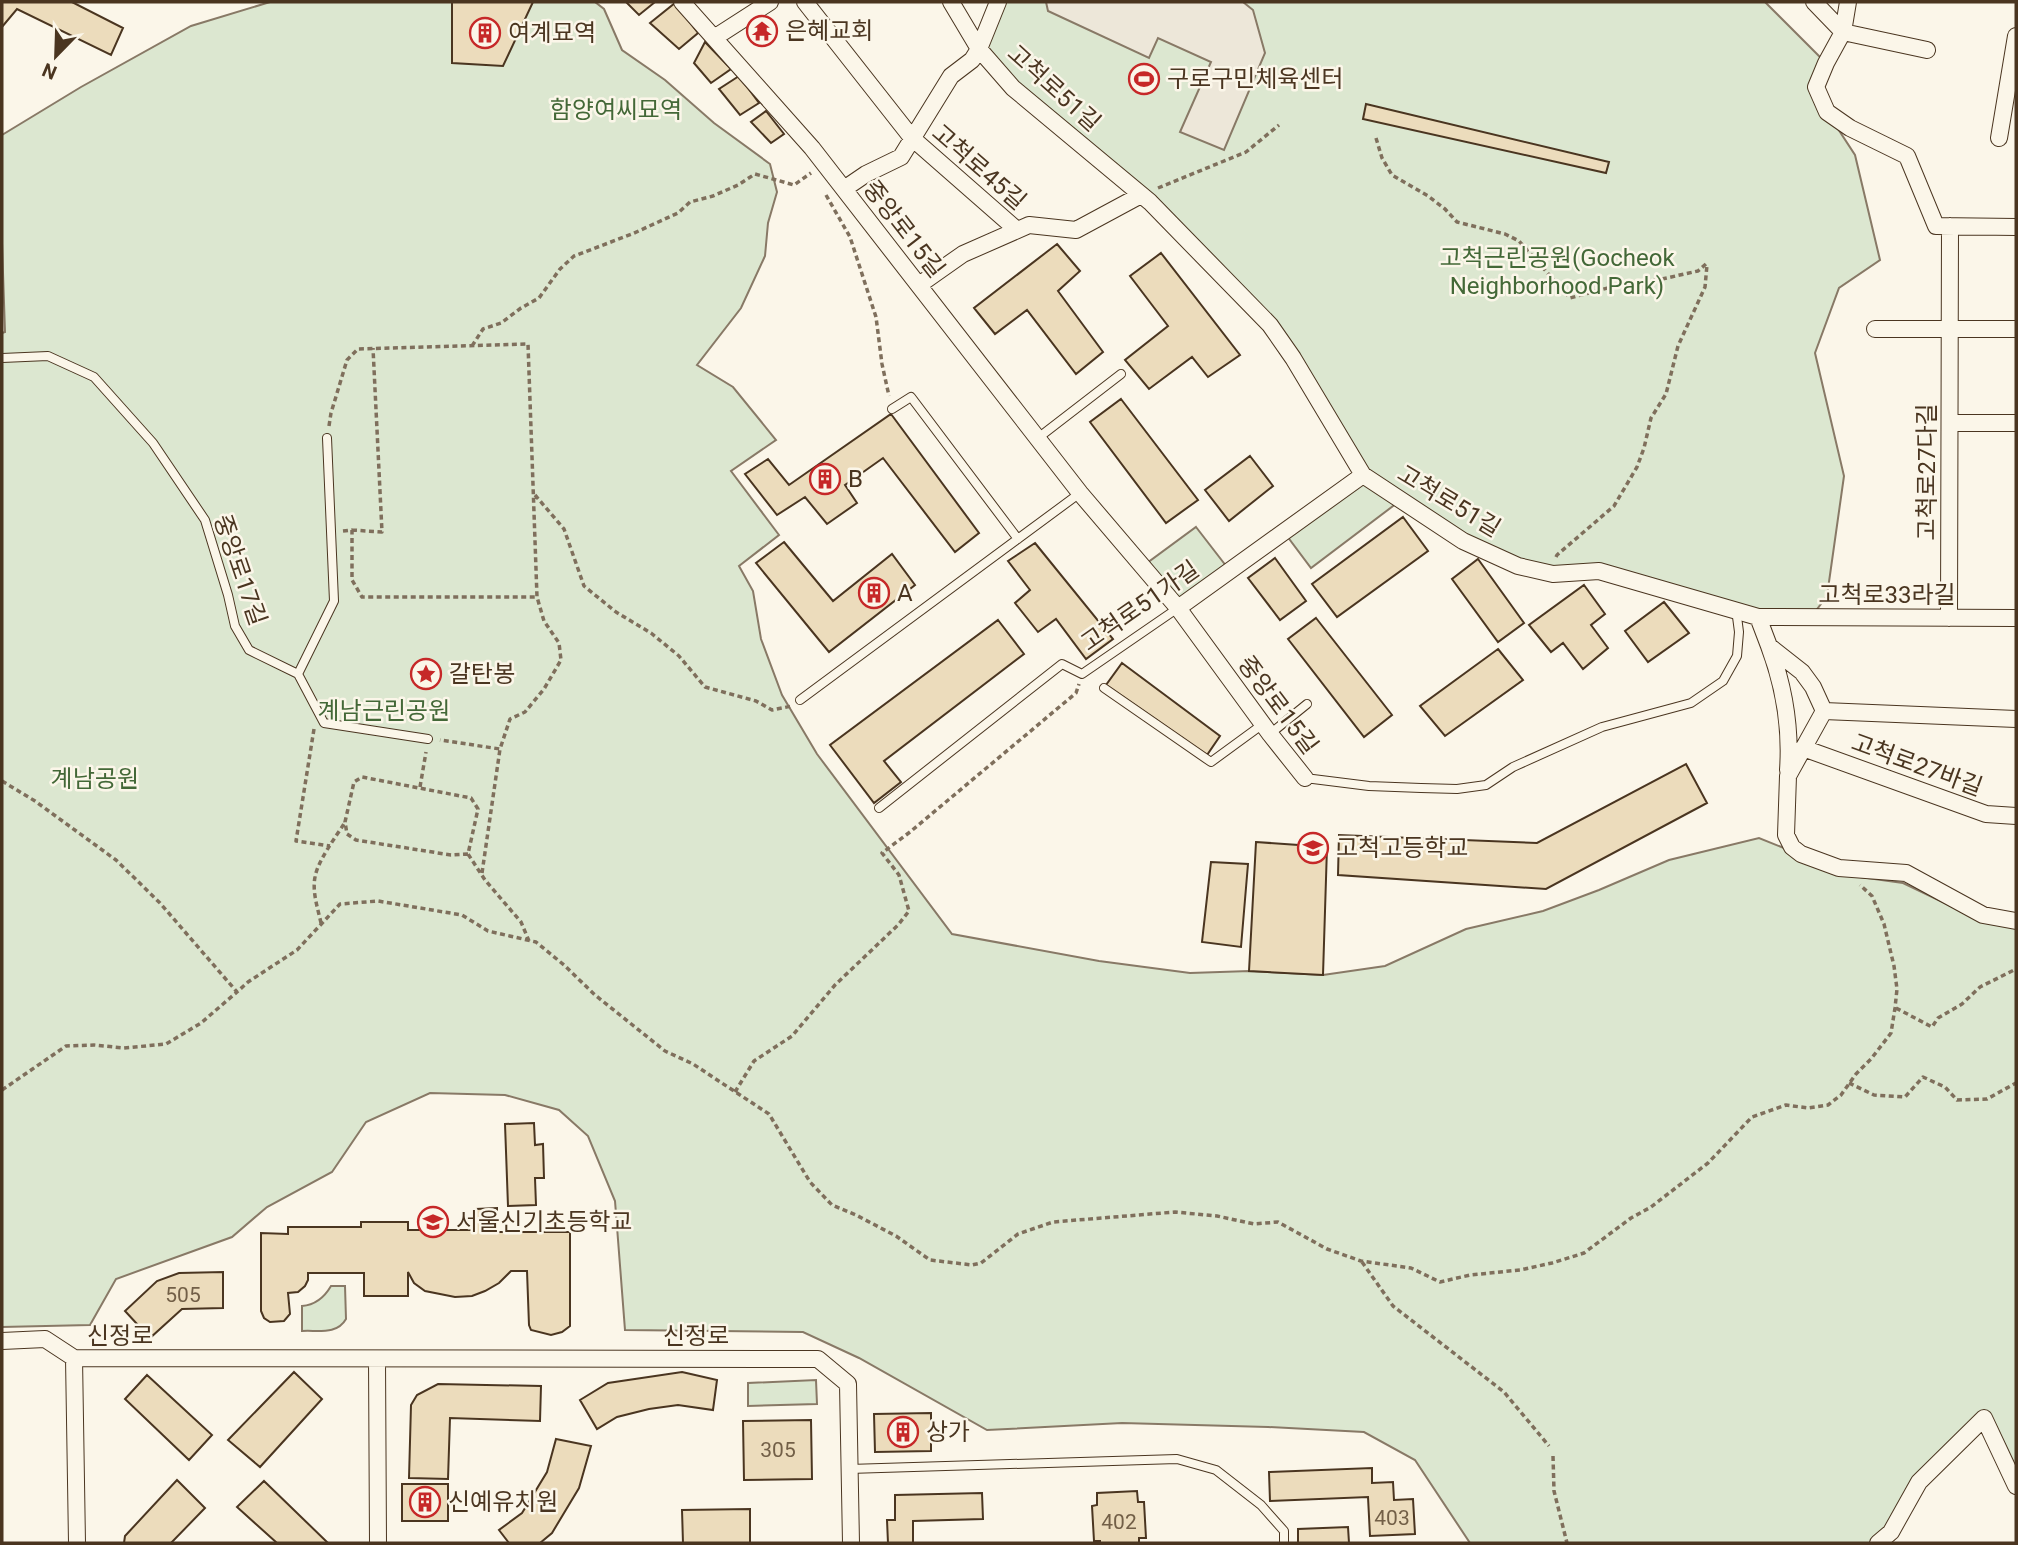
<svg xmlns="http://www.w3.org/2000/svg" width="2018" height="1545" font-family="Roboto,'Noto Sans KR',sans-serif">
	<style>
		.green { fill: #dce7d0; stroke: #887966; stroke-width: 2 }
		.parking { fill: #ede7d9; stroke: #887966; stroke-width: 2 }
		.building { fill: #ecdcbc; stroke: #4a3520; stroke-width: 2 }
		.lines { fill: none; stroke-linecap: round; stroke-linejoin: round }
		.lane-casing { stroke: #4a3520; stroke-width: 10 }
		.street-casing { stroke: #4a3520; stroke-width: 18 }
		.path { stroke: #7f6f5c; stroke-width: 3.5; stroke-dasharray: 5 3.5; stroke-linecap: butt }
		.lane { stroke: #fbf6e9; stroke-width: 8 }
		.street { stroke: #fbf6e9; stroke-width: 16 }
		.labels { text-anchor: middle; stroke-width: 5; stroke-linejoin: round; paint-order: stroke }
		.number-label { font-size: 21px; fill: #725f47 }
		.poi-label { font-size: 24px; fill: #4a3520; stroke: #fbf6e9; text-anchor: start }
		.street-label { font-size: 24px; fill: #4a3520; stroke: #fbf6e9 }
		.park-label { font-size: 24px; fill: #436837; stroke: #fbf6e9 }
	</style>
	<rect width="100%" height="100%" fill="#fbf6e9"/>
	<path class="green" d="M270 2H595L604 9 622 50 665 80 714 123 770 164 777 192 768 223 765 256 741 308 697 365 733 387 776 440 731 471 779 535 739 566 753 591 761 639 782 695 817 754 952 934 1099 961 1190 973 1250 971 1323 975 1385 966 1466 929 1543 911 1599 890 1669 860 1759 838 1853 876 1903 883 1978 919 2016 928V1486L1983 1418 1919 1482 1878 1543H1470L1415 1460 1364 1432 1268 1427 1122 1423 987 1430 859 1358 803 1332 625 1330 615 1201 588 1136 559 1110 505 1095 430 1093 366 1122 332 1172 267 1207 232 1237 116 1279 90 1325 2 1327V333L5 332 2 243V135L81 87 191 26Z
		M998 2H1765L1826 63 1817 87 1827 112 1855 155 1880 260 1839 288 1815 353 1844 476 1827 596 1811 617H1758L1599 571 1518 566 1401 500 1311 568 1284 532 1363 474 1270 325 979 49Z
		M1196 527 1230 571 1178 608 1143 566Z
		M331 1286H345L346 1319C337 1335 318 1330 302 1331V1306C315 1305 324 1298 331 1286Z
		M816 1380 817 1404 748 1406V1383Z"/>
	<path class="parking" d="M1046 2H1243L1253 10 1265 53 1224 150 1180 132 1211 62 1158 38 1149 58 1048 11Z"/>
	<path class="building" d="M2 2H72L123 28 111 55 17 9 2 27Z
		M452 2H533L503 66 452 63Z
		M626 2H655L639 15Z
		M675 3 698 33 679 49 650 23Z
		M705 42 731 69 711 83 694 63Z
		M739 76 759 103 740 115 719 89Z
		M1366 104 1609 162 1606 173 1363 119Z
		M766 111 784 134 771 143 751 122Z
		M1057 244 1080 271 1058 291 1103 352 1076 374 1027 310 995 334 974 308Z
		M1161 253 1240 355 1208 377 1192 357 1149 389 1125 360 1168 326 1130 276Z
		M1121 399 1198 500 1166 523 1090 422Z
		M891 414 979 533 955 552 883 458 845 485 857 503 827 524 805 497 777 515 745 474 768 459 789 485Z
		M1250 456 1273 486 1229 521 1205 490Z
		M1403 517 1428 551 1337 617 1312 584Z
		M784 542 833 601 892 554 915 585 829 652 756 563Z
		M1035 543 1113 639 1086 659 1056 619 1038 632 1015 603 1030 590 1008 561Z
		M1275 558 1306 601 1280 620 1248 578Z
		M1478 559 1524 623 1498 642 1452 579Z
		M1584 585 1605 614 1591 625 1608 648 1583 669 1563 643 1551 652 1529 625Z
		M1664 602 1689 633 1648 662 1625 631Z
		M1316 618 1392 715 1364 737 1288 639Z
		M998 620 1024 654 884 761 901 782 874 803 830 745Z
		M1498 649 1523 680 1445 736 1420 706Z
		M1122 663 1220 736 1207 755 1106 685Z
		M1686 764 1707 803 1546 889 1338 875 1339 835 1537 843Z
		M1256 842 1327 847 1323 975 1249 971Z
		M1211 862 1248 864 1241 947 1202 942Z
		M534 1123 535 1145 543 1144 544 1178H535L536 1205 508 1206 505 1124Z
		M497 1208V1232H570V1326L562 1332 551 1335 531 1330 529 1325 527 1271H511L499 1283 485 1291 472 1296 455 1297 425 1291 414 1283 408 1272V1296H364V1273H308V1280L305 1286 298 1292 288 1293 290 1314 284 1321 270 1322 264 1318 261 1311V1233L288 1234V1227H361V1222H408V1230H476V1209Z
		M223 1272V1308L182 1309 150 1338 125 1311 157 1281 179 1273Z
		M294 1372 322 1399 260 1467 228 1440Z
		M682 1372 717 1380 713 1410 678 1405 649 1409 617 1417 597 1429 580 1400 608 1383Z
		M147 1375 212 1435 189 1460 125 1399Z
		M438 1384 541 1386 540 1421 450 1418 448 1479 409 1478 411 1405 417 1395Z
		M931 1413V1451L875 1452 874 1414Z
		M811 1420 812 1479 744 1480 743 1421Z
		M556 1439 591 1446 579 1488 552 1533 540 1543H509L499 1530 522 1513 547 1472Z
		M1372 1468V1483L1393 1482 1394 1500 1413 1499 1415 1534 1370 1536 1368 1497 1270 1501 1269 1472Z
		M177 1480 205 1508 171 1543H124L125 1536Z
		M264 1481 328 1543H277L237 1507Z
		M402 1484H448V1521H402Z
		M1137 1491 1138 1502H1144L1146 1538H1139V1543H1100V1541H1094L1092 1506 1097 1505V1493Z
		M982 1493 983 1519 913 1521V1543H888L887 1520H895V1495Z
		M750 1509V1543H683L682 1510Z
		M1348 1527 1349 1543H1298V1529Z"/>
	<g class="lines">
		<g class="lane-casing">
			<path id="lane" d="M2 358 48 356 94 377 153 443 205 520 228 595 235 626 249 650 298 674 324 723 428 739
				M892 409 911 397 1018 539
				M1038 438 1121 374
				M298 674 334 601 327 438
				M1104 688 1211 762 1263 724
				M800 700 1080 493
				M1270 734 1307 704
				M1305 778 1369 786 1421 788 1457 789 1486 785 1513 767 1602 727 1691 703 1723 681 1737 656 1739 632 1736 609
				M879 808 1062 664 1082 674 1178 608
				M849 1469 1177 1459 1216 1470 1261 1505 1284 1531V1543"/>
		</g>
		<g class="street-casing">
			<path id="street" d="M682 2 812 148 1080 493 1178 608 1270 734 1305 778
				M805 2 912 138 1017 230
				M951 2 979 49 1013 88 1150 202 1270 325 1293 358 1363 475 1463 541 1518 566 1553 574 1599 571 1758 617 2016 618
				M1814 2 1843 32 1927 50
				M1848 2 1843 32 1826 63 1816 87 1827 112 1850 128 1907 156 1936 226 2016 227
				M714 38 770 2
				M1999 138 2016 36
				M844 189 866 174 901 157 951 76 972 60 979 49 998 2
				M919 285 963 254 1029 225 1076 230 1141 195
				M1875 329H2016
				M1950 423H2016
				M1178 608 1363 475
				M1758 617 1769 646 1802 672 1813 687 1824 711 1788 776 1786 835 1792 847 1801 854 1839 868 1906 873 1983 915 2016 921
				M1949 618 1950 226
				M1769 646C1784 686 1791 727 1788 770
				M1824 711 2016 719
				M1803 748 1986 814 2016 816
				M2 1341 45 1339 74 1358 818 1359 848 1384 851 1543
				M74 1358 77 1543
				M377 1359 378 1543
				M1878 1543 1891 1532 1919 1482 1984 1418 2016 1486"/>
		</g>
		<path class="path" d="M1376 138 1382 158 1392 175 1428 196 1445 209 1457 222 1505 234 1519 241 1570 298 1615 286 1662 279 1698 271 1707 263
			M1158 188 1246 152 1279 125
			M826 195 850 237 876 317 882 364 889 396
			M472 346 483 329 501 323 521 308 539 298 560 269 574 256 632 234 678 213 690 202 713 196 738 185 755 174 794 185 811 173
			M329 426 331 413 347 360 358 349 528 344 537 597 544 621 559 643 561 660 544 689 525 712 510 719 500 749 440 740
			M535 495 564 529 584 586 616 612 651 633 679 656 705 687 756 701 772 710 792 706
			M352 530 382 532 373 348
			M343 531 352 530V580L362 597H537
			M1556 557 1557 555 1614 506 1637 467 1644 448 1651 418 1666 394 1678 346 1705 287 1707 265
			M314 729 296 841 330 846
			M2 781 35 801 116 860 160 903 237 992 248 982 297 950 340 904 378 901 462 915 488 931 536 942 564 965 595 995 665 1051 693 1064 769 1114 810 1182 832 1205 856 1215 896 1236 930 1260 972 1265 981 1263 1018 1234 1053 1222 1175 1212 1217 1216 1254 1224 1278 1222 1327 1249 1361 1261 1411 1268 1440 1282 1470 1275 1520 1270 1552 1263 1584 1253 1631 1218 1651 1207 1708 1163 1752 1117 1786 1105 1808 1108 1828 1105 1841 1095 1856 1074 1871 1059 1891 1033 1895 1008 1897 989 1894 966 1884 924 1872 896 1860 885
			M420 787 426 752
			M468 854 451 855 356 840 347 834 345 822 354 782 362 777 471 798 478 809 468 854 485 880 521 922 529 941
			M482 873 500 749
			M321 923C318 909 312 892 315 877 318 860 336 837 345 822
			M1896 1008 1932 1027 1938 1018 1962 1004 1980 987 2016 969
			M1849 1083 1874 1095 1905 1097 1923 1077 1945 1087 1957 1100 1987 1099 2016 1083
			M2 1090 66 1046 94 1045 124 1048 166 1044 201 1023 237 992
			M735 1092 754 1061 792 1036 835 985 898 925 909 911 899 875 882 853 910 832 1076 693 1079 684
			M1362 1262 1393 1306 1504 1392 1549 1446
			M1553 1456 1554 1491 1567 1543"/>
		<use href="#lane" class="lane"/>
		<use href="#street" class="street"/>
	</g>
	<defs>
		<g id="temple-ring" transform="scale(1.575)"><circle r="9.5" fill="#fbf6e9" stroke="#c62828" stroke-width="1.5"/><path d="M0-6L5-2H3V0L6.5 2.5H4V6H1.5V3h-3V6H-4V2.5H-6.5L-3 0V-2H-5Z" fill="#c62828"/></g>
		<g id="building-ring" transform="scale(1.575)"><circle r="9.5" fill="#fbf6e9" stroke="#c62828" stroke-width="1.5"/><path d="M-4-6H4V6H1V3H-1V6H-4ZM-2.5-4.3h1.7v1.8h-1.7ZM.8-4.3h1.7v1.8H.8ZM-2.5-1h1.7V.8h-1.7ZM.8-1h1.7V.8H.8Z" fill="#c62828"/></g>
		<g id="stadium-ring" transform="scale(1.575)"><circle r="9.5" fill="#fbf6e9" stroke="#c62828" stroke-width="1.5"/><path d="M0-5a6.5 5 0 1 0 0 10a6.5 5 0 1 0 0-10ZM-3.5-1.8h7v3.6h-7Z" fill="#c62828"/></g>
		<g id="sight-ring" transform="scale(1.575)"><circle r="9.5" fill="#fbf6e9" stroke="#c62828" stroke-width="1.5"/><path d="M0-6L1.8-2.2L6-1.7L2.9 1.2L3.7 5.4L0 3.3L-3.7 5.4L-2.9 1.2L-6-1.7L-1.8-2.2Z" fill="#c62828"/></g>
		<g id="school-ring" transform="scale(1.575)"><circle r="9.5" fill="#fbf6e9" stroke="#c62828" stroke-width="1.5"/><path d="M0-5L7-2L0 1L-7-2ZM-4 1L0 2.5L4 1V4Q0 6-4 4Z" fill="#c62828"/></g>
	</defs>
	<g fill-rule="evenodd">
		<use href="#temple-ring" x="762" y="31"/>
		<use href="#building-ring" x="485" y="33"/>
		<use href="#stadium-ring" x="1144" y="79"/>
		<use href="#building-ring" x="825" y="479"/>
		<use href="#building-ring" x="874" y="593"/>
		<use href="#sight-ring" x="426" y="674"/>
		<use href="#school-ring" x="1313" y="848"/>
		<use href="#school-ring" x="433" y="1222"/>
		<use href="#building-ring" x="903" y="1432"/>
		<use href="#building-ring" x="425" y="1502"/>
	</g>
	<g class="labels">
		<g class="number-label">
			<text x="183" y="1302">505</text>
			<text x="778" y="1457">305</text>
			<text x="1392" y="1525">403</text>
			<text x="1119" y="1529">402</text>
		</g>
		<g class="poi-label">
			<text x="785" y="39">은혜교회</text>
			<text x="508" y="41">여계묘역</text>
			<text x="1167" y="87">구로구민체육센터</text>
			<text x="848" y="487">B</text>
			<text x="897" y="601">A</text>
			<text x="449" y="682">갈탄봉</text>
			<text x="1336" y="856">고척고등학교</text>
			<text x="456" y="1230">서울신기초등학교</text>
			<text x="926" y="1440">상가</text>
			<text x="448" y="1510">신예유치원</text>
		</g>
		<g class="street-label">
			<text transform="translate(1054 88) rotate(42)" y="8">고척로51길</text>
			<text transform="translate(979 167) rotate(41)" y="8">고척로45길</text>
			<text transform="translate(904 229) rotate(52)" y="8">중앙로15길</text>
			<text transform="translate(1927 472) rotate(-90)" y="8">고척로27다길</text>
			<text transform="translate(1449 501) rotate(31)" y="8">고척로51길</text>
			<text transform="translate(240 570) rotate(71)" y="8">중앙로17길</text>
			<text x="1887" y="603">고척로33라길</text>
			<text transform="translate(1140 606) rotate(-35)" y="8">고척로51가길</text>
			<text transform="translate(1278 705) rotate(53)" y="8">중앙로15길</text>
			<text transform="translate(1917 765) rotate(20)" y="8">고척로27바길</text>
			<text x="120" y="1344">신정로</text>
			<text x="696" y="1344">신정로</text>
		</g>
		<g class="park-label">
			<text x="616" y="118">함양여씨묘역</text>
			<text x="1557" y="266">고척근린공원(Gocheok<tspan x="1557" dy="28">Neighborhood Park)</tspan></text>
			<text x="384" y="719">계남근린공원</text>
			<text x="95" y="787">계남공원</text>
		</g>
	</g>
	<rect width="2018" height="1545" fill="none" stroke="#4a3520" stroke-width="7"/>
	<g transform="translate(56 56) rotate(203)" stroke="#fbf6e9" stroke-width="5" paint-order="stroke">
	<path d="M0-5L12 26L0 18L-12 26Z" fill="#4a3520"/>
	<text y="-10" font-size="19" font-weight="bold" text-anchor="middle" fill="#4a3520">N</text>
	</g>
</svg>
